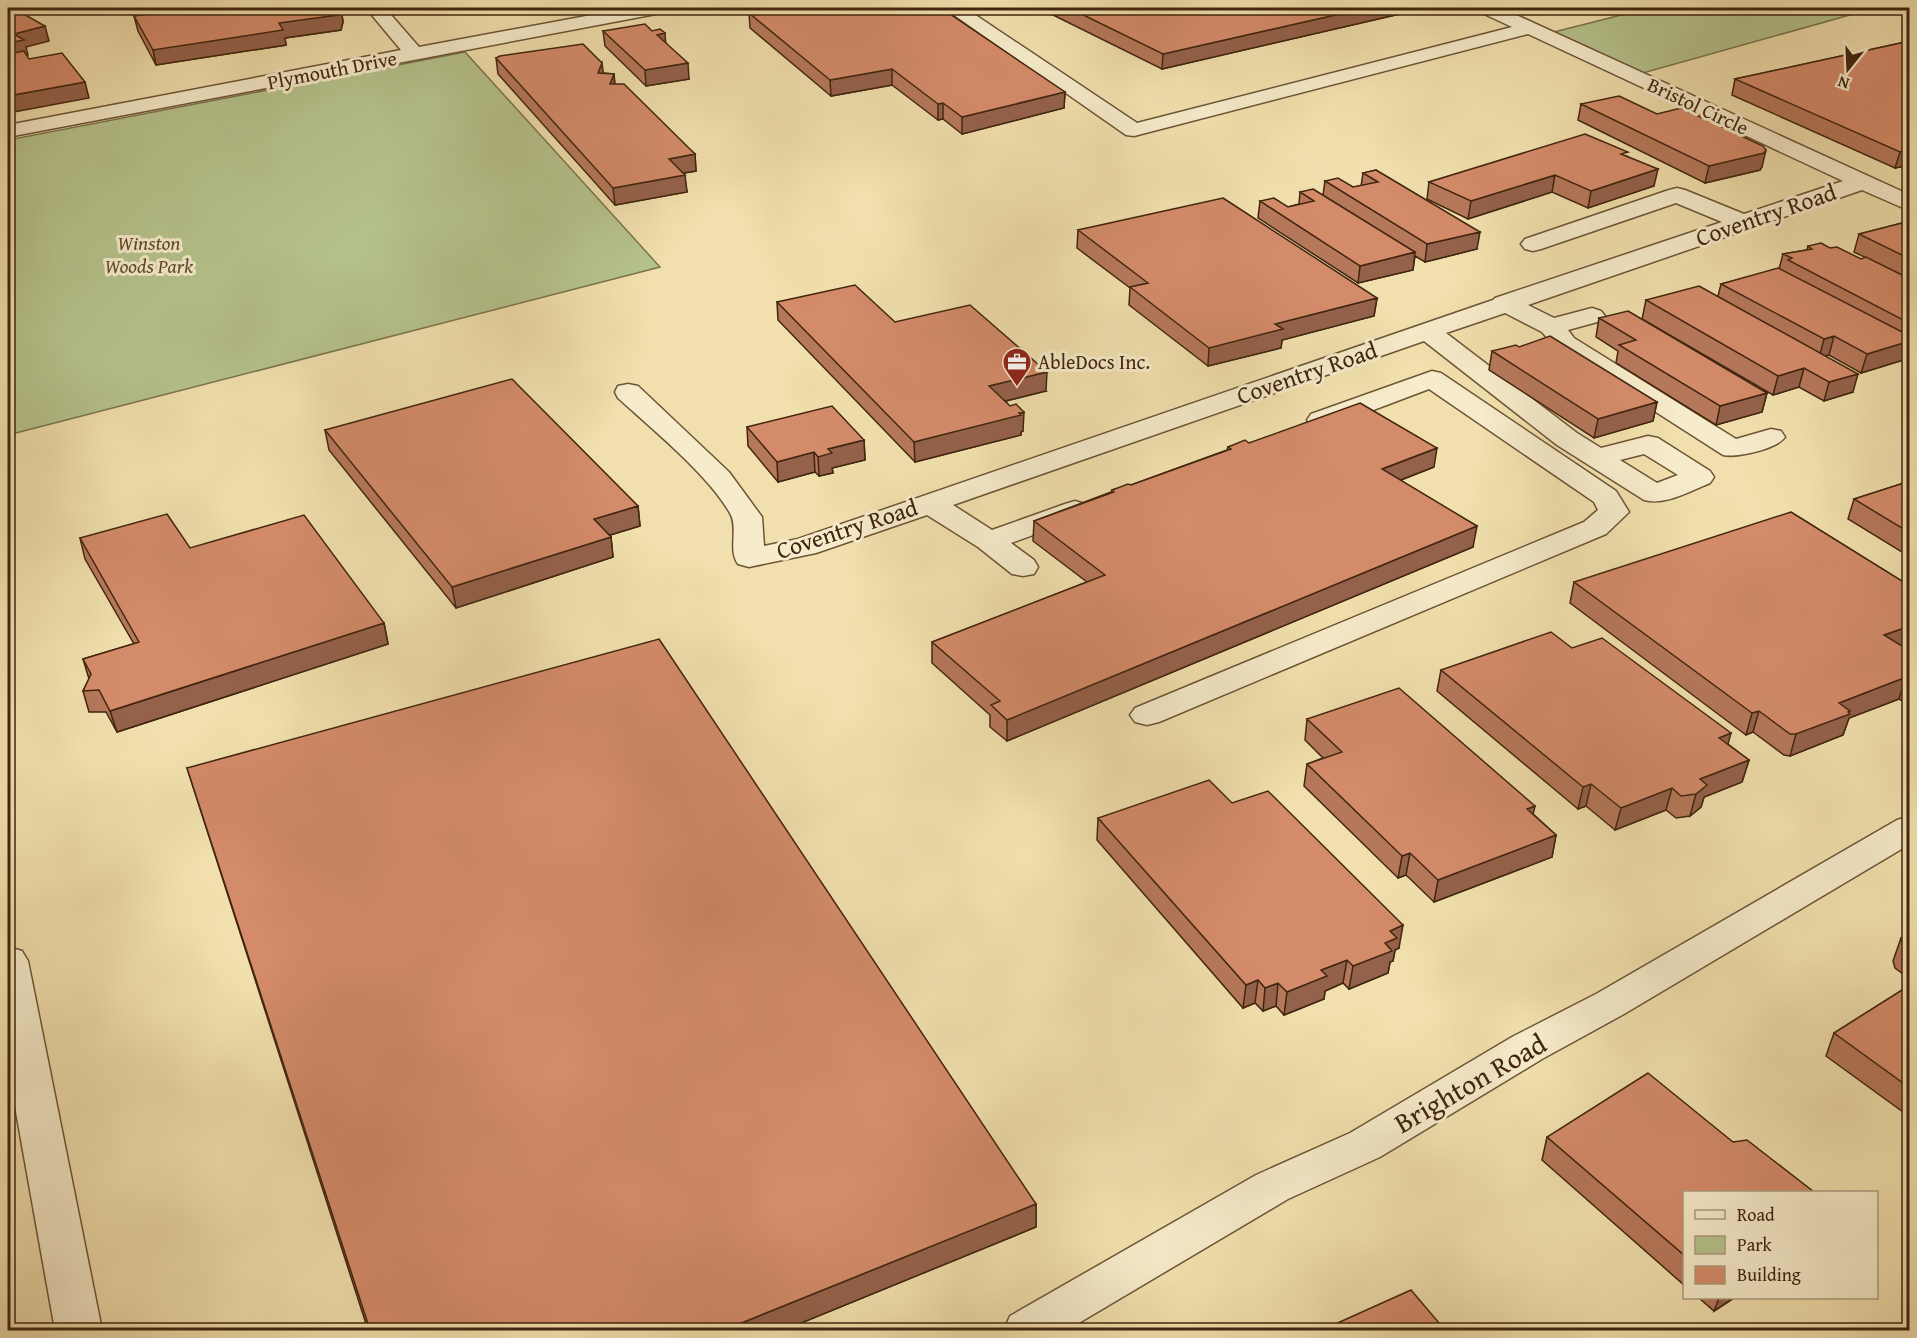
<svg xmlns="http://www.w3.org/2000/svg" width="1917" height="1338" font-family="'Gentium Book Plus',serif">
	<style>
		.green { fill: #b6c38d; stroke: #7b744e; stroke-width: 1.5 }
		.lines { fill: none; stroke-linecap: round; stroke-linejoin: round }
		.minor-casing { stroke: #6c5436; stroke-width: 3 }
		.minor { fill: #f6ebca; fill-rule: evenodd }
		.wall { fill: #b6785b; stroke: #40250f; stroke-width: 1.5 }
		.shaded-wall { fill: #94614a; stroke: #40250f; stroke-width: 1.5 }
		.building { fill: #d48b6a; stroke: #40250f; stroke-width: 1.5 }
		.labels { text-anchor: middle; stroke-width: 6; stroke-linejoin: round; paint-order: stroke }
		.far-street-label { font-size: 20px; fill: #40250f; stroke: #f6ebca }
		.far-park-label { font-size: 20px; font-style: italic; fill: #5e4c2e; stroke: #f6ebca }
		.far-poi-label { font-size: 20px; fill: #40250f; stroke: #f6ebca; text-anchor: start }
		.street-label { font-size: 24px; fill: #40250f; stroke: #f6ebca }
		.near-street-label { font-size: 28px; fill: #40250f; stroke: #f6ebca }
	</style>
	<rect width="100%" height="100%" fill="#f1e0ad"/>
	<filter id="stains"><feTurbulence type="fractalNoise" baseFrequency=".00333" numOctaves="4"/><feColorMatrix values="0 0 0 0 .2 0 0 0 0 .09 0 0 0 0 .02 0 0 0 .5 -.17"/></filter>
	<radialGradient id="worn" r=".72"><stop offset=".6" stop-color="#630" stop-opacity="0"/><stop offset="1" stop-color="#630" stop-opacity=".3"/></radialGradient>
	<path class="green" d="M1649 8H1909L1910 14 1857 13 1643 73 1554 32Z
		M465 52 660 267 8 435V140Z"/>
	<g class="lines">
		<g class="minor-casing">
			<path id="minor" d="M366 8H385L419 47 629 8H665L663 12 656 14 8 137V125L401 50Z
				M944 8H965L1137 123 1512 27 1480 12 1478 8H1501L1910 195V211L1862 190 1528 305 1554 318 1592 308 1601 311 1605 316 1601 321 1568 330 1574 338 1736 439 1771 429 1781 431 1785 437C1777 449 1737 458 1723 455L1556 348 1542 332 1505 313 1446 333 1577 433 1601 448 1648 436 1658 438 1710 471 1714 477 1710 483C1690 491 1665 506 1644 500L1557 445 1424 341 953 505 992 530 1065 504 1075 501 1085 504 1090 510 1085 516 1011 543 1034 560 1038 567 1034 574 1023 576 1012 574 978 547 927 515 816 553 749 567 738 564C728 550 738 530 731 515 710 476 652 429 618 398L615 392 618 386 628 384 638 386 729 472 762 517 764 546 798 539 1493 300 1495 298 1722 222 1676 203 1541 249 1533 251 1525 249 1521 244 1525 239 1669 190 1677 188 1685 190 1744 214 1843 181 1528 34 1134 136 1126 135ZM1644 454 1678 475 1657 483 1620 460Z
				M1432 371 1441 373 1616 491 1629 512 1606 534 1159 722 1147 725 1135 722 1130 715 1135 708 1584 522 1598 510 1594 502 1429 389 1331 426 1321 428 1311 426 1307 420 1311 414Z
				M1910 816V844L1624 1014 1542 1059 1380 1157 1288 1199 1067 1330H1004L1010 1316 1256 1175 1350 1133 1512 1037 1596 994 1897 820Z
				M8 947 22 951 28 961 102 1330H55L8 1067Z"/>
		</g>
		<use href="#minor" class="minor"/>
	</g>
	<path class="wall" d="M341 8 343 22 341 30 285 38 286 45 156 65 138 31 134 16Z
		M1039 8H1409L1408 12 1162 69Z
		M749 13 1065 92 1064 108 962 134 943 119 938 120 892 85 831 96 750 28Z
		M603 31 666 43 689 79 646 86 605 46Z
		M1910 41V165L1895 168 1732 95 1735 79Z
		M496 58 603 73 614 74 615 84 695 154 696 171 684 173 687 192 615 205 498 74Z
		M1581 104 1762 167 1760 170 1705 183 1578 120Z
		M1627 156 1654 186 1588 208 1552 192 1468 219 1427 199 1429 182Z
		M1376 170 1477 249 1425 262 1415 256 1413 270 1358 283 1258 218 1260 201 1288 207 1299 204 1300 192 1323 195 1325 181 1353 187 1361 186 1363 173Z
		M1910 221V279L1854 252 1859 234Z
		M1078 230 1377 298 1374 316 1282 340 1281 348 1208 366 1129 305 1130 288 1077 248Z
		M1808 246 1830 248 1861 259 1910 279V358L1861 373 1829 355 1826 356 1853 392 1824 401 1799 387 1773 395 1642 319 1646 300 1718 296 1721 284 1779 269 1783 254 1807 250Z
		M777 302 895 322 1046 391 1006 401 1023 431 1021 432V435L915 462 778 320Z
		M1599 318 1767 393 1762 412 1716 425 1616 363 1618 351 1596 337Z
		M1492 351 1657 402 1653 421 1594 438 1489 370Z
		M747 427 864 440 865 460 832 468 833 473 819 476 815 472 778 482 748 446Z
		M325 430 638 506 640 526 610 535 611 537 613 557 456 608 329 450Z
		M1249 443 1434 467 1401 480 1473 547 1007 741 990 727V715L932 663V642L1087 582 1033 541 1034 521 1111 492 1112 490 1131 485 1227 450 1228 447Z
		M1910 481V557L1848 519 1854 499Z
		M80 538 190 548 384 623 388 644 117 732 106 712H89L83 691 89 679 83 659 134 644 85 559Z
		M1574 582 1910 586V644L1902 647 1910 651V700L1904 702 1899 699 1849 718 1843 735 1790 756 1784 755 1753 732 1746 735 1570 603Z
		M1572 648 1728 744 1749 760 1742 782 1704 797 1701 807 1690 816 1676 818 1666 810 1615 830 1586 806 1578 809 1437 691 1441 670Z
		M1307 719 1533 814 1556 835 1552 857 1434 902 1406 875 1398 878 1304 786 1307 764 1323 758 1305 740Z
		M187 768 1036 1204V1227L784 1330H368L194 790Z
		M1232 803 1399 948 1395 950 1393 961 1390 962 1388 973 1349 989 1343 983 1325 991 1324 999 1284 1015 1276 1006 1263 1011 1255 1003 1243 1008 1097 840 1098 818Z
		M1910 933V979L1895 968 1893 961 1901 938Z
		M1910 985V1117L1826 1056 1834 1033Z
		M1547 1137 1733 1142 1684 1192V1285L1542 1160Z
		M1699 1298H1734L1714 1311Z"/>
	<path class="shaded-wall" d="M341 8 343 22 341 30 285 38 286 45 156 65 153 50 279 23Z
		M1366 8H1409L1408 12 1162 69 1163 54Z
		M45 26 49 41 26 47 28 55 8 60V43L14 34Z
		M665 33 666 49 657 35Z
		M602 63 604 78 598 73Z
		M688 63 689 79 646 86 645 70Z
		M892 69V85L831 96 830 80Z
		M614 74 615 89 610 84Z
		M85 82 89 98 8 113V96Z
		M1065 92 1064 108 962 134V117Z
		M943 103V119L938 120V104Z
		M1910 149V165L1895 168 1900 152Z
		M1766 150 1762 167 1760 170 1705 183 1709 166Z
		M695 154 696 171 671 175 669 159Z
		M1658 169 1654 186 1588 208 1591 191Z
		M685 175 687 192 615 205 613 188Z
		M1555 175 1552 192 1468 219 1471 201Z
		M1480 232 1477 249 1425 262 1427 244Z
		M1415 252 1413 270 1358 283 1360 266Z
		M1377 298 1374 316 1282 340 1281 348 1208 366 1209 348 1275 324Z
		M1910 319V336L1900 339 1905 321Z
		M1834 336 1829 355 1819 358 1824 339Z
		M1910 341V358L1861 373 1867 354Z
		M1804 368 1799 387 1773 395 1778 376Z
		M1047 372 1046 391 989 405V386Z
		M1858 374 1853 392 1824 401 1829 382Z
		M1767 393 1762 412 1716 425 1720 406Z
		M1657 402 1653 421 1594 438 1598 419Z
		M1024 412 1023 431 1021 432V435L915 462 914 442Z
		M864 440 865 460 832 468 833 473 819 476 818 457 828 449Z
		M1437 448 1434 467 1380 488 1382 469Z
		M814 452 815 472 778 482 777 462Z
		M638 506 640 526 597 539 594 519Z
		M1477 526 1473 547 1007 741V720Z
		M611 537 613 557 456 608 452 587Z
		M384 623 388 644 117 732 110 711Z
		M1910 626V644L1878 656 1884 635Z
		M1906 677 1899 699 1849 718 1843 735 1790 756 1796 734 1839 703Z
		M1910 685V700L1904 702Z
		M1759 711 1753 732 1746 735 1752 713Z
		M1731 733 1725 755 1719 738Z
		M1749 760 1742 782 1704 797 1701 807 1690 816 1700 779Z
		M1591 784 1586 806 1578 809 1583 787Z
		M1672 788 1666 810 1615 830 1621 808Z
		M1535 806 1530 828 1527 809Z
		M1556 835 1552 857 1434 902 1438 880Z
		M1410 853 1406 875 1398 878 1402 856Z
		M1403 925 1399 948 1395 950 1393 961 1390 962 1388 973 1349 989 1353 966 1385 943 1390 931Z
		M1347 960 1343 983 1325 991 1324 999 1284 1015 1287 992 1321 970Z
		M1258 980 1255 1003 1243 1008 1246 985Z
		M1278 983 1276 1006 1263 1011 1265 988Z
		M1036 1204V1227L784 1330H724Z
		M1719 1298H1734L1714 1311Z"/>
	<path class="building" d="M8 8H13L45 26 14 34 24 40 8 43Z
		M193 8H341L338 15 279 23 283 30 153 50 134 16Z
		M781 8H941L1065 92 962 117 943 103 938 104 892 69 830 80 749 13Z
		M1069 8H1366L1163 54Z
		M645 24 652 31 660 29 665 33 657 35 688 63 645 70 603 31Z
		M1910 41V149L1900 152 1735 79Z
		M583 44 602 63 598 73 614 74 610 84H624L695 154 669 159 685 175 613 188 496 58 500 56Z
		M24 51 29 59 62 53 85 82 8 96V54Z
		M1619 96 1657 114 1681 108 1763 146 1766 150 1764 153 1709 166 1581 104Z
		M1585 134 1628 152 1621 154 1658 169 1591 191 1555 175 1471 201 1429 182Z
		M1376 170 1480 232 1427 244 1325 181 1338 178 1353 187 1378 182 1363 173Z
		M1313 189 1415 252 1360 266 1260 201 1274 198 1288 207 1314 201 1300 192Z
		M1223 198 1377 298 1275 324 1283 329 1209 348 1130 287 1148 283 1078 230Z
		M1910 221V259L1859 234Z
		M1821 243 1830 248 1837 247 1861 259 1866 257 1910 279V319L1905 321 1788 260 1792 258 1783 254 1812 249 1808 246Z
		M1778 268 1910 336V341L1867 354 1834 336 1824 339 1721 284Z
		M855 285 895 322 970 305 1047 372 989 386 1010 406 1016 404 1024 412 1019 413 1021 415 914 442 777 302Z
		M1699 286 1858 374 1829 382 1804 368 1778 376 1646 300Z
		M1628 311 1767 393 1720 406 1619 345 1636 340 1599 318Z
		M1550 336 1657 402 1598 419 1492 351 1516 345 1519 347Z
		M512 379 638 506 594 519 611 537 452 587 325 430Z
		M1360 403 1437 448 1382 469 1477 526 1007 720 991 705 1000 701 932 642 1105 575 1034 521 1114 492 1112 490 1128 484 1131 485 1231 449 1228 447 1245 440 1249 443Z
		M832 406 864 440 828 449 832 453 818 457 814 452 777 462 747 427Z
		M1910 481V533L1854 499Z
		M1791 512 1910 586V626L1884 635 1910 651V680L1906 677 1839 703 1850 711 1848 712 1850 714 1796 734H1790L1759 711 1752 713 1574 582Z
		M167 514 190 548 304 515 384 623 110 711 99 690 83 691 91 674 83 659 139 642 80 538Z
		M1551 632 1572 648 1602 638 1731 733 1719 738 1749 760 1700 779 1707 785 1696 794 1681 796 1672 788 1621 808 1591 784 1583 787 1441 670Z
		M659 639 1036 1204 724 1330H370L187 768Z
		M1399 688 1535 806 1527 809 1556 835 1438 880 1410 853 1402 856 1307 764 1342 752 1307 719Z
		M1209 780 1232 803 1268 791 1403 925 1390 931 1397 938 1385 943 1392 951 1353 966 1347 960 1321 970 1327 976 1287 992 1278 983 1265 988 1258 980 1246 985 1098 818Z
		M1910 933V950L1903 945 1901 938Z
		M1910 985V1088L1834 1033Z
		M1648 1073 1733 1142 1747 1140 1814 1192H1684V1255L1547 1137Z
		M1411 1290 1445 1330H1322Z"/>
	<defs>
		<g id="office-pin" transform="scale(1.5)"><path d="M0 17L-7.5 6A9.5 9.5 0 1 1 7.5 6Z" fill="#8f2418" stroke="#f6ebca"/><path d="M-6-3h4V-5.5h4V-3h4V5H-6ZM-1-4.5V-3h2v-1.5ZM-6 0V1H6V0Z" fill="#fff"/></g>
	</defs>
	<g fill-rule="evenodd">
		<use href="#office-pin" x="1017" y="362"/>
	</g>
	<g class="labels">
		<g class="far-street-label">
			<text transform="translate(332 70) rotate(-11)" y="7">Plymouth Drive</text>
			<text transform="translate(1698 106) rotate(25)" y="7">Bristol Circle</text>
		</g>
		<g class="far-park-label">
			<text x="149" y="250">Winston<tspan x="149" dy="23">Woods Park</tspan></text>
		</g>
		<g class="far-poi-label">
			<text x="1038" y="369">AbleDocs Inc.</text>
		</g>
		<g class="street-label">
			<text transform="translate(1766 215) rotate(-19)" y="8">Coventry Road</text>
			<text transform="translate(1307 373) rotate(-19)" y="8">Coventry Road</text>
			<text transform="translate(847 529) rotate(-18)" y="8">Coventry Road</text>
		</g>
		<g class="near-street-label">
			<text transform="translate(1470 1083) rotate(-30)" y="10">Brighton Road</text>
		</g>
	</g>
	<rect width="1917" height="1338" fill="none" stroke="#f1e0ad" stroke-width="30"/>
	<rect x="9" y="9" width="1899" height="1320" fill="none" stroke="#40250f" stroke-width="3"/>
	<rect x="15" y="15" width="1887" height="1308" fill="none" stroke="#40250f" stroke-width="1.5"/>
	<rect x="1683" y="1191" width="195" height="108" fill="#f6ebca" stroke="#ad9c7f" stroke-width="1.5"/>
	<rect x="1695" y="1210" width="30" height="9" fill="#f6ebca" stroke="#ad9c7f" stroke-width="1.5"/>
	<text x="1737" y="1221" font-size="18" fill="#40250f">Road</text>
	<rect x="1695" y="1236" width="30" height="18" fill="#b6c38d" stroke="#ad9c7f" stroke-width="1.5"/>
	<text x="1737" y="1251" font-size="18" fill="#40250f">Park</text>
	<rect x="1695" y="1266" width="30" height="18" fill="#d48b6a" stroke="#ad9c7f" stroke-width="1.5"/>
	<text x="1737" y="1281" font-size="18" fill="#40250f">Building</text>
	<g transform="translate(1848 69) rotate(198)" stroke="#f6ebca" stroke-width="4.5" paint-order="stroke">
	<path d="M0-4.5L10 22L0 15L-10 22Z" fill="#40250f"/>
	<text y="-9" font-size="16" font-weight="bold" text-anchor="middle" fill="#40250f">N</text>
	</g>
	<rect width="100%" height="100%" filter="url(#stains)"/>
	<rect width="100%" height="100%" fill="url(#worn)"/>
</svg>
